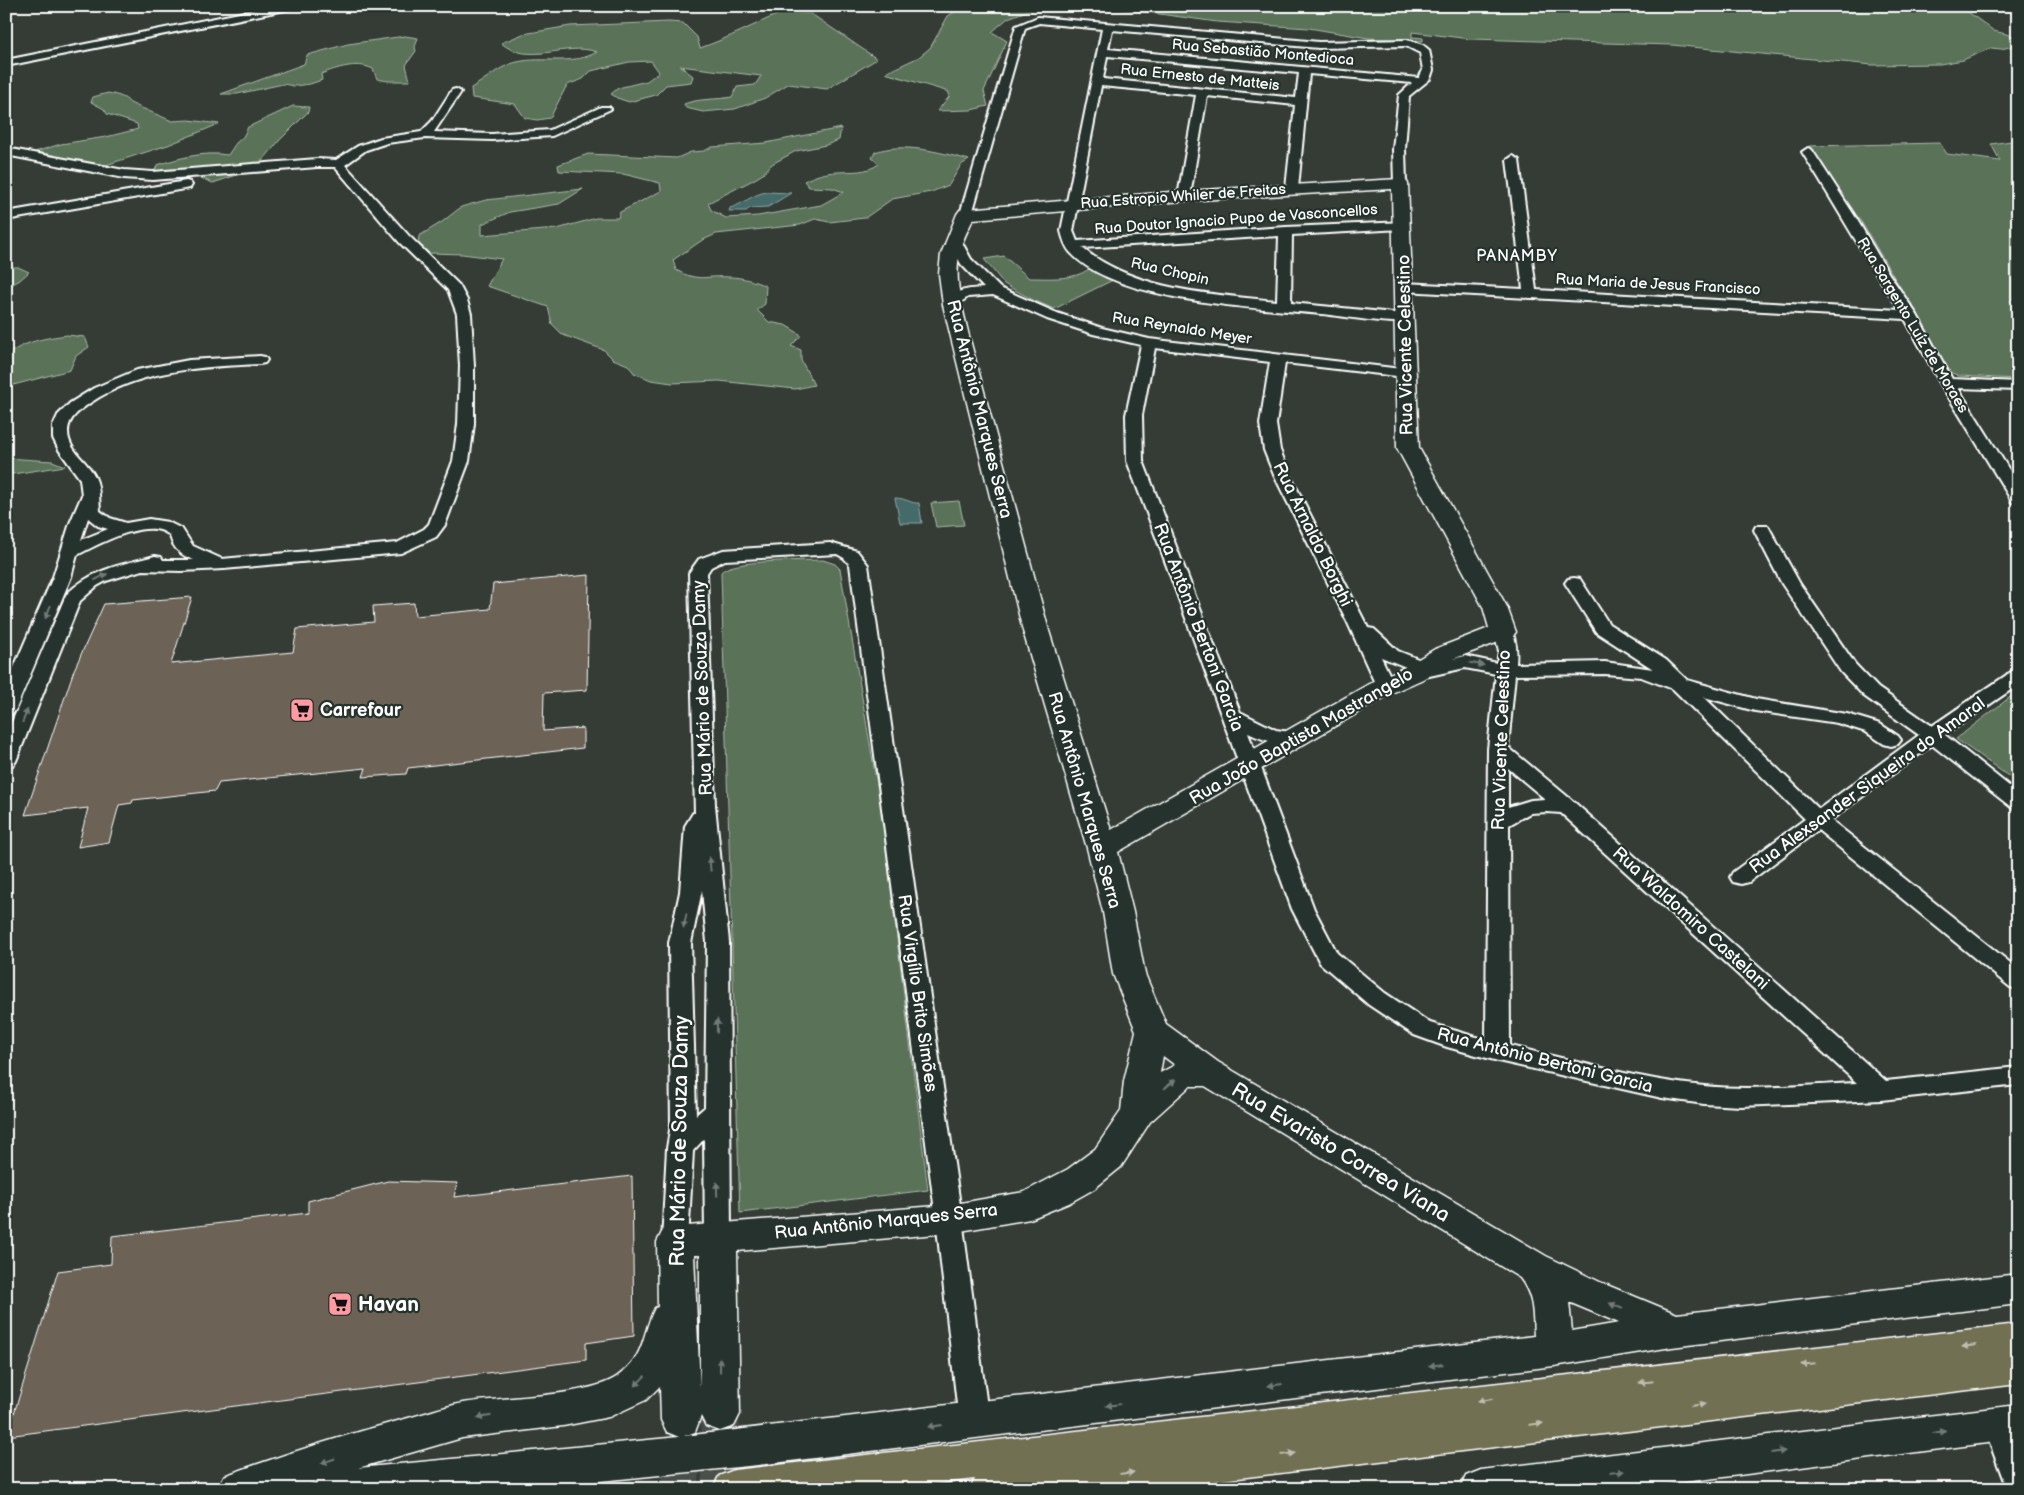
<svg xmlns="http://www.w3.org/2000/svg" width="2024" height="1495" font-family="'Balsamiq Sans',sans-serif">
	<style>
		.green { fill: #5a7358; stroke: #acb9ac }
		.water { fill: #456a6a; stroke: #8fa6a6 }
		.building { fill: #6c6256; stroke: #fff }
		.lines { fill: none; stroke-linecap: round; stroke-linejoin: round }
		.secondary-tunnel { stroke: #485049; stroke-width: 38; stroke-dasharray: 38 19; stroke-linecap: butt }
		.street-casing { stroke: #fff; stroke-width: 4 }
		.secondary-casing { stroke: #fff; stroke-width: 3 }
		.primary-casing { stroke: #fff; stroke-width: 3 }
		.street { fill: #26332d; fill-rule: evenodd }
		.secondary { fill: #26332d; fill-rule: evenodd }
		.primary { fill: #716f52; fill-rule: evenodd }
		.oneway { fill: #727a76 }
		.oneway2 { fill: #bfbeb1 }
		.labels { text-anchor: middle; stroke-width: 4.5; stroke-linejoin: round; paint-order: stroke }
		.far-street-label { font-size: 15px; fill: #fff; stroke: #26332d }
		.far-quarter-label { font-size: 16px; letter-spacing: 1px; fill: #fff; stroke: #26332d }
		.street-label { font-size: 18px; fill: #fff; stroke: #26332d }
		.poi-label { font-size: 18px; font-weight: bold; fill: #fff; stroke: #26332d; text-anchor: start }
		.near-street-label { font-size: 21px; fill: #fff; stroke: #26332d }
		.near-poi-label { font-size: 21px; font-weight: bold; fill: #fff; stroke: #26332d; text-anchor: start }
	</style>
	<rect width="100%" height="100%" fill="#343c35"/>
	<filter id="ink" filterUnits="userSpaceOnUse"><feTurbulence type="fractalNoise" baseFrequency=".02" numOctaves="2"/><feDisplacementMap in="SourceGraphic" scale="10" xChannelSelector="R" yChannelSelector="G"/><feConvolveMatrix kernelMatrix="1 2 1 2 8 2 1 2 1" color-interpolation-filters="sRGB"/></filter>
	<g filter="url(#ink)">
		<path class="green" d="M963 6H1040L1008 18 992 32 1007 41 984 91 988 106 971 110 937 111 949 97V92L885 73 919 57 930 48 948 16Z
			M1102 6H1960L1994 31 2018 37V45L2001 49 1991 48 1963 60 1940 64 1872 65 1672 45 1471 39 1412 32V37L1423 38V41L1368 38 1309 28 1217 22Z
			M783 12 810 13 877 59 827 89 788 84 765 98 735 109 703 112 686 108 684 104C700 98 716 100 732 97L737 87 755 85 761 76 680 66 693 76 691 82 666 85 656 95 629 102 617 98 611 94 618 88 647 81 659 72 651 61 629 62 591 71 583 79 567 85 550 118 537 120 525 118 515 104 472 98 471 88C487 79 499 66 517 62 544 56 572 66 597 52 566 41 530 67 501 43L523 34 570 26 669 22 683 23 697 37 700 48C729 38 755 24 783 12Z
			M405 36 418 38 415 47 416 51 406 65 410 81H388L377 79 373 69C357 61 337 68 321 74L322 80 310 84 294 86 283 84 237 94H221L304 64 307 55 348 44Z
			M108 93C116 95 125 96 130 103L172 121 189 120 219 124 168 145 106 165 64 160H28L25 155 61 144 106 137 138 129 137 124 107 114 104 109 91 102 93 97Z
			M293 106 309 107 308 112 279 141 264 159 249 171 213 183 198 177 155 171 157 165C180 158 204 151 228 155L236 143 243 137 248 127Z
			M841 128 839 140 826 145 796 151 772 164 763 174 753 180 708 203 711 210 726 218 758 216 821 205 844 192 832 188 809 187 804 181C814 176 826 172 838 172 853 171 866 173 879 164L872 158 875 152C902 142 940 152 969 160L961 165 949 185 931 192 892 199 865 218 829 222 815 219 800 225 716 234 701 241 673 260 676 270C700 283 705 275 729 277 742 277 754 281 766 286L765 304 757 310 769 322 785 325 800 334V337L791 346 801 350V360L814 385 795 389 719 381 672 383 651 380 634 373 628 365 613 359 604 350 563 335 552 324 548 307 487 286 502 259 462 254 429 253 418 244 419 236 442 222 461 207 486 200 583 189 559 204 510 212 482 224V235L557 229 596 218H618L620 212 661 191 660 183 623 174 559 171 558 165 588 154 677 158 691 152 704 151 712 147 766 143Z
			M2018 140V296L2010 300 2018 316V379L1959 376 1950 372 1862 223 1809 146 1940 143 1947 154 2000 161 1991 144Z
			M1004 256 1029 278C1049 278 1078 281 1092 266L1117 278 1054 309 1033 300 1004 284 984 259Z
			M6 267H18L29 272 20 280 6 288Z
			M67 335 85 337 89 347 76 356 70 370 6 387 7 355C25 341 45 338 67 335Z
			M6 458 52 461 65 466 6 475Z
			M959 501 964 525 936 527 931 503Z
			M823 560 835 564 840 569 881 808 928 1190 740 1213 721 572C733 559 803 561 823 560Z
			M2018 691V783L1956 739Z"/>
		<path class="water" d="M767 192 791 193 768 207 750 208 746 211H729L730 208C744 204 752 194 767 192Z
			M895 498C906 498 911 504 919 503L922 523H900Z"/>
		<path class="building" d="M589 575 587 690 544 693 543 731 583 728V748L408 768 406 774 363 777 366 768 219 783 215 791 133 800 132 803 119 805 109 842 78 847 88 808 25 815 74 670 104 604 192 597 171 664 293 652 297 629 374 622 373 606 414 603 415 616 490 609 493 584Z
			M632 1176 634 1336 586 1343V1360L7 1436 58 1271 111 1264 112 1236 308 1213V1201L388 1181 457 1183 454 1197Z"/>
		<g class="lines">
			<path class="secondary-tunnel" d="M720 1414 721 1489
				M680 1489 681 1436"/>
			<g class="street-casing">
				<path id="street" d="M274 6H295L290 9 6 66V60Z
					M1038 17 1319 42 1407 40 1423 45 1429 50 1433 70 1430 79 1409 96 1405 149 1406 184 1404 187 1400 188 1394 184 1393 149 1399 95 1412 83 1309 74 1298 188 1292 192 1286 188 1295 105 1207 96 1190 196 1184 200 1178 196 1196 95 1101 86 1073 231 1077 241 1286 227 1406 222 1408 225 1406 228 1402 229 1292 235 1291 303 1404 314 1409 315 1411 318 1409 321C1392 325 1342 316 1322 314 1257 308 1114 302 1070 252 1065 246 1063 239 1061 231L1102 29 1039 23 1025 28 972 214 966 218 962 217 960 214 1016 26ZM1112 30 1319 48 1406 46 1420 53 1423 70 1419 78 1108 49ZM1107 56 1299 73 1296 98 1103 79ZM1279 236 1277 301C1211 294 1136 291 1082 248Z
					M456 89 461 92 434 132 492 134 550 130 601 107H609L611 109 552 136 492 140 425 138 387 143 366 150 345 165 409 236 459 285 467 300 471 314 474 366V424L469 461 445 525 436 537 401 553 224 569 181 571 142 570 106 581 97 586 80 601 16 761 13 765 6 767V736L66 595C90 570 122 564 155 556L161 557 163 560H194C185 557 178 553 173 544 171 541 171 536 168 534 147 517 97 545 77 555L71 577 16 709 13 713 6 715V686L53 577 70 523 82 495 80 479 59 450 53 438V426L58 415 70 403 94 388 137 370 189 360 260 356 265 357 267 360 265 363 260 364C201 367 141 369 90 403 80 410 68 418 68 432 68 451 88 461 95 477 100 487 99 500 100 511L110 518 126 523 149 519 168 522 182 529 193 546 222 559 397 543 424 529 429 524 453 461 458 424 460 366 457 314 448 290 399 242 335 167H317L153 180 124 178 6 155V148L124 170 153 172 317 159 336 160 358 146 381 138 421 132 432 121 452 90ZM88 518 98 526 108 529 81 540Z
					M1808 148 1812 150 1856 218 1889 274 1917 315 1952 379 2018 382V390L1958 388 2018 484V503L2012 502 2010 498 1940 383 1905 319 1404 291 1397 287 1404 283 1523 289 1507 160 1513 156 1519 160 1536 290 1900 310C1865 259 1835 204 1802 152Z
					M186 181 190 182 192 185 190 188 6 220V212Z
					M955 238 960 239 971 259 1000 288 1057 313 1102 328 1149 339 1410 370 1412 373 1410 376 1405 377 1285 363 1276 424 1280 450 1290 475 1368 628 1374 629 1398 651 1431 664 1465 656 1497 663 1499 651 1494 632 1496 628 1503 626 1510 628C1517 639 1517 652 1516 664L1605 662 1653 669 1596 632 1565 583 1568 579 1574 578 1580 579 1609 624 1666 660 1687 680 1756 699 1847 714 1880 724 1898 736 1901 740 1898 744 1891 746 1884 744 1866 732 1837 723 1755 711 1704 697 1819 809 1919 735 1864 696 1841 672 1782 584 1754 530 1756 526H1768L1800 584 1855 664 1878 688 1932 726 2011 672 2018 670V685L1945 735 2018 793V809L2011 807 1932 745 1831 820 2018 969V989L2010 987 1818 830 1749 882 1741 884 1733 882 1730 877 1733 872 1805 819 1673 689 1641 677 1605 674 1515 675 1508 747 1574 802 1886 1081 2018 1067V1085L1881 1100 1741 1106 1704 1104 1662 1098 1498 1061 1447 1047 1414 1035 1369 1005 1320 963 1292 909 1161 550 1127 461 1126 415 1141 345 1093 334 1047 319 993 295 968 297 957 305H947L945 302C955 289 969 289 984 288L961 264 949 242ZM1155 348 1270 362 1260 424 1264 450 1274 475 1347 621 1378 690 1385 692 1392 690 1395 686 1381 657 1411 669 1407 673 1409 677 1416 679 1465 668 1496 674 1488 749 1486 1040 1430 1023 1385 993 1337 953 1314 909 1248 733C1265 741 1285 747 1304 742L1307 738 1304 734 1276 730 1240 712 1143 461 1142 415ZM1508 768 1545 799 1531 800 1508 807ZM1547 812 1561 813 1857 1083C1806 1085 1755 1091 1704 1086 1639 1080 1574 1060 1510 1046L1509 825 1530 813Z
					M830 543 857 551 868 565 962 1219 989 1422 984 1431 974 1435 964 1431 959 1422 936 1219 850 565 844 558 837 554 725 560 711 567 707 573 715 805 729 942 731 1238 727 1245 718 1249 709 1245 705 1238 704 1139 693 1151 688 1242 685 1250 675 1253 665 1250 662 1242 667 1148 671 1124 669 943 680 892 685 826 693 813H695L689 573 699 559 723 550ZM702 890 707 942 705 1107 696 1115 691 943Z
					M1998 1412 2008 1416 2018 1439V1489H2007L1983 1425 1988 1416Z"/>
			</g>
			<g class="secondary-casing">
				<path id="secondary" d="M1400 179 1406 180 1408 184 1419 448 1507 607 1516 632 1512 637 1453 659 1423 679 1394 692 1118 852 1133 912 1145 974 1166 1024 1218 1062 1546 1256 1602 1283 1677 1314 2018 1274V1304L1672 1347 1554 1366 758 1465 522 1489H314L318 1482 296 1489H218L224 1476C282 1455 342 1436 401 1420 421 1415 442 1407 463 1403 500 1397 590 1397 618 1376 647 1354 641 1335 655 1308L658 1307 657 1242 662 1232 675 1227 949 1205 1024 1192 1068 1169 1095 1149 1121 1111 1124 1081 1136 1031 1113 974 1103 912 1087 848 1023 631 943 305 939 274 941 254 957 214 960 210 966 209 1183 191ZM1392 189 1397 448 1483 607 1489 628 1435 649 1405 667 1376 680 1111 830 1049 631 969 336C963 310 954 282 959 255 961 242 968 230 973 219L1183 201ZM1163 1056 1175 1065 1160 1073ZM1190 1086H1205L1520 1278C1534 1296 1533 1313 1534 1336L684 1436 695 1432 701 1416 706 1426 720 1431 734 1426 740 1414 737 1251 949 1233 1030 1219 1069 1203 1094 1189 1121 1167 1150 1122ZM694 1255H700V1388ZM1569 1302 1576 1305 1619 1323 1572 1331ZM660 1386 661 1420 667 1432 679 1437 358 1468 462 1438 563 1426 609 1417 646 1400Z
					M2018 1405V1439L1630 1489H1460L1466 1476 1481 1470Z"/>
			</g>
			<g class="primary-casing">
				<path id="primary" d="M2018 1324V1384L1147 1489H970L975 1479 894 1489H713L719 1476 734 1470Z"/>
			</g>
			<use href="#street" class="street"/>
			<use href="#secondary" class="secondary"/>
			<use href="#primary" class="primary"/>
		</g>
		<defs><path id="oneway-solid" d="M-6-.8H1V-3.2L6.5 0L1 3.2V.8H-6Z" transform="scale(1.25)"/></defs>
		<g class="oneway">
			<use href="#oneway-solid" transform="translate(101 577) rotate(-26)"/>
			<use href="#oneway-solid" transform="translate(48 612) rotate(112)"/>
			<use href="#oneway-solid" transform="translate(1477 664) rotate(10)"/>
			<use href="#oneway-solid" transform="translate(25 716) rotate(-68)"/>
			<use href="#oneway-solid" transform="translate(710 864) rotate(-95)"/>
			<use href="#oneway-solid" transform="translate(685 921) rotate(102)"/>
			<use href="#oneway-solid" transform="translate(717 1026) rotate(-89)"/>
			<use href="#oneway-solid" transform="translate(1170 1084) rotate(-39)"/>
			<use href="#oneway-solid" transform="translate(717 1189) rotate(-91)"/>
			<use href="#oneway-solid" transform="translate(1616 1306) rotate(-157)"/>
			<use href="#oneway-solid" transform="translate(720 1365) rotate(-91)"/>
			<use href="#oneway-solid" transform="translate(1436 1365) rotate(173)"/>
			<use href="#oneway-solid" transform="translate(640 1381) rotate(134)"/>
			<use href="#oneway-solid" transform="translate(1275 1385) rotate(173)"/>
			<use href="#oneway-solid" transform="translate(1113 1405) rotate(173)"/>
			<use href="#oneway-solid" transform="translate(484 1417) rotate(171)"/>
			<use href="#oneway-solid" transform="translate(935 1426) rotate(173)"/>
			<use href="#oneway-solid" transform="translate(1939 1432) rotate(-7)"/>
			<use href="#oneway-solid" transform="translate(1778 1452) rotate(-7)"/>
			<use href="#oneway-solid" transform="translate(328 1461) rotate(161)"/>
			<use href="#oneway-solid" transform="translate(1617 1472) rotate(-7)"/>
		</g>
		<g class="oneway2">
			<use href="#oneway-solid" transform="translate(1969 1346) rotate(173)"/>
			<use href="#oneway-solid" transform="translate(1808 1364) rotate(174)"/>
			<use href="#oneway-solid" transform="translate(1646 1382) rotate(174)"/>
			<use href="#oneway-solid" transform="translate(1485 1400) rotate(173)"/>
			<use href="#oneway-solid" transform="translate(1698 1405) rotate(-7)"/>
			<use href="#oneway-solid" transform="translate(1536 1424) rotate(-7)"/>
			<use href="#oneway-solid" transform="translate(1288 1454) rotate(-7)"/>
			<use href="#oneway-solid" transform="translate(1127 1473) rotate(-7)"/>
		</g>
	</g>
	<defs>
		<g id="supermarket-square" transform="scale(1.25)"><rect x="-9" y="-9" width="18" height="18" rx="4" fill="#ff9aa2" stroke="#26332d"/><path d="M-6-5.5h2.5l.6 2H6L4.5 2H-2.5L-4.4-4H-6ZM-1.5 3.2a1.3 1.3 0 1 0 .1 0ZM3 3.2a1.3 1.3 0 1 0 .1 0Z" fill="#111"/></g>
	</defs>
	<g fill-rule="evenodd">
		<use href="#supermarket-square" x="302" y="710"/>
		<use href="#supermarket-square" x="340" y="1304"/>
	</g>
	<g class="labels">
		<g class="far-street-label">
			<text transform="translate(1263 52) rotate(5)" y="5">Rua Sebastião Montedioca</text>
			<text transform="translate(1200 77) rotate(6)" y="5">Rua Ernesto de Matteis</text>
			<text transform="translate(1183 196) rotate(-4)" y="5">Rua Estropio Whiler de Freitas</text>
			<text transform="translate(1236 219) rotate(-4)" y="5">Rua Doutor Ignacio Pupo de Vasconcellos</text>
			<text transform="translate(1170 271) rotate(13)" y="5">Rua Chopin</text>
			<text transform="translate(1658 284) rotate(3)" y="5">Rua Maria de Jesus Francisco</text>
			<text transform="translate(1913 325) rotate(59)" y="5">Rua Sargento Luíz de Moraes</text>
			<text transform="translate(1182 328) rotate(9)" y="5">Rua Reynaldo Meyer</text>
		</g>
		<g class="far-quarter-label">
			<text x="1517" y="261">PANAMBY</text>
		</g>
		<g class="street-label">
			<text transform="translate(1405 345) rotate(-91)" y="6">Rua Vicente Celestino</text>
			<text transform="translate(980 409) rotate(76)" y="6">Rua Antônio Marques Serra</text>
			<text transform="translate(1313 534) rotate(64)" y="6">Rua Arnaldo Borghi</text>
			<text transform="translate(1199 627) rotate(69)" y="6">Rua Antônio Bertoni Garcia</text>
			<text transform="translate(702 688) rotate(-92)" y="6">Rua Mário de Souza Damy</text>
			<text transform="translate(1301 736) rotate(-30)" y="6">Rua João Baptista Mastrangelo</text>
			<text transform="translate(1501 740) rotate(-88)" y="6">Rua Vicente Celestino</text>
			<text transform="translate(1867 785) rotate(-36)" y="6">Rua Alexsander Siqueira do Amaral</text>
			<text transform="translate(1085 800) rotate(74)" y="6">Rua Antônio Marques Serra</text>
			<text transform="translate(1691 918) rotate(42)" y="6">Rua Waldomiro Castelani</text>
			<text transform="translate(918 993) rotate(82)" y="6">Rua Virgílio Brito Simões</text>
			<text transform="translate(1545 1060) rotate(14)" y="6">Rua Antônio Bertoni Garcia</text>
			<text transform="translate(886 1221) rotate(-6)" y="6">Rua Antônio Marques Serra</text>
		</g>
		<g class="poi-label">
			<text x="320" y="716">Carrefour</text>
		</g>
		<g class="near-street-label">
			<text transform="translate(679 1141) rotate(-89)" y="7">Rua Mário de Souza Damy</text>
			<text transform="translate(1341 1152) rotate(31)" y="7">Rua Evaristo Correa Viana</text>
		</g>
		<g class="near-poi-label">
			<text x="358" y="1311">Havan</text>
		</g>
	</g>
	<rect width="2024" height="1495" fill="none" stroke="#26332d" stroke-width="25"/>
	<rect x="12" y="12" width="1999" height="1470" fill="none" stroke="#fff" stroke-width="2" filter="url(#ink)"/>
</svg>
